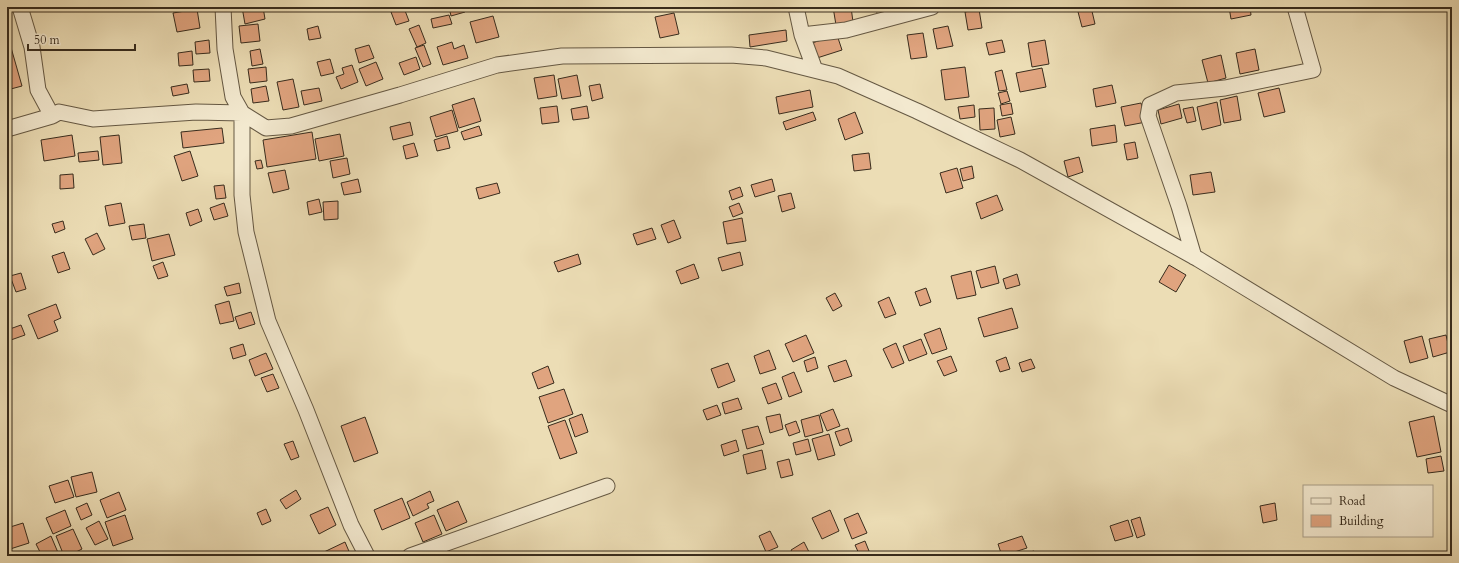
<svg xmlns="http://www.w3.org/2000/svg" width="1459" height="563" font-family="Cardo,serif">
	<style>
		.building { fill: #e0a47f; stroke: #382c1d }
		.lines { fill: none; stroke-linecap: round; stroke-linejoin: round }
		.minor-casing { stroke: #655843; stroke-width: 17 }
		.minor { stroke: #f3e9cf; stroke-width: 15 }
	</style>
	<rect width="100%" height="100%" fill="#ecddb5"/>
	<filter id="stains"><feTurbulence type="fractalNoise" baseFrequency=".005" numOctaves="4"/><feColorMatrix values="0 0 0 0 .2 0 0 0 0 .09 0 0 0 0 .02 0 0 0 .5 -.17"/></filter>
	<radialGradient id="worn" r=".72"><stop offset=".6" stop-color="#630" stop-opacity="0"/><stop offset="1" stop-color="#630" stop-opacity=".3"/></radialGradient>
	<path class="building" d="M242 7H263L265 19 245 24Z
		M449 7H464L465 12 451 16Z
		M833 7H851L853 22 836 25Z
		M875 7H893V9L876 12Z
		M1082 7H1091L1095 24 1082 27 1077 8Z
		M1229 7H1250L1251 15 1231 19Z
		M404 8 409 21 396 25 391 12Z
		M197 9 200 28 177 32 173 13Z
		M979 9 982 28 968 30 965 12Z
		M674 13 679 34 660 38 655 17Z
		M449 15 452 24 433 28 431 19Z
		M493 16 499 37 476 43 470 22Z
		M258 24 260 41 241 43 239 26Z
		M419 25 426 43 417 47 409 29Z
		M318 26 321 38 309 40 307 29Z
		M948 26 953 46 937 49 933 29Z
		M786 30 787 41 750 47 749 35Z
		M923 33 927 57 911 59 907 35Z
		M837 35 842 50 817 58 812 43Z
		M8 37 22 86 7 90V38Z
		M209 40 210 53 196 54 195 42Z
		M1002 40 1005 52 989 55 986 43Z
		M1045 40 1049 64 1032 67 1028 43Z
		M452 42 454 49 464 45 468 58 443 65 437 47Z
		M369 45 374 58 359 63 355 49Z
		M424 45 431 64 423 67 415 48Z
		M260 49 263 64 252 66 250 51Z
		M1255 49 1259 70 1240 74 1236 53Z
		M192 51 193 65 179 66 178 53Z
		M1221 55 1226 78 1208 83 1202 60Z
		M416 57 420 69 404 75 399 63Z
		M330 59 334 73 321 76 317 62Z
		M376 62 383 79 366 86 359 69Z
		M352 65 358 82 341 89 336 77 344 74 342 68Z
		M266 67 267 81 250 83 248 69Z
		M965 67 969 97 945 100 941 70Z
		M1042 68 1046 87 1020 92 1016 73Z
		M209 69 210 81 194 82 193 70Z
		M1002 70 1007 90 999 91 995 72Z
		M554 75 557 96 538 99 534 78Z
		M577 75 581 96 562 99 558 79Z
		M293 79 299 107 283 110 277 82Z
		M187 84 189 93 173 96 171 87Z
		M600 84 603 98 592 101 589 86Z
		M1112 85 1116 103 1096 107 1093 89Z
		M266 86 269 101 253 103 251 89Z
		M319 88 322 101 304 105 301 91Z
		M1279 88 1285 112 1264 117 1258 93Z
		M810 90 813 107 779 114 776 97Z
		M1007 91 1010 101 1001 104 998 93Z
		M1237 96 1241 120 1224 123 1220 100Z
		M474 98 481 121 459 128 452 105Z
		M1217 102 1221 125 1202 130 1197 107Z
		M1011 103 1013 114 1002 116 1000 105Z
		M1141 103 1146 122 1125 126 1121 107Z
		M1179 104 1182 118 1161 124 1158 110Z
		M974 105 975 117 960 119 958 107Z
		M557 106 559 122 542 124 540 108Z
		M587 106 589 118 573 120 571 109Z
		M1193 107 1196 121 1187 123 1183 109Z
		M994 108 995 129 980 130 979 109Z
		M452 110 458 131 436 137 430 117Z
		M813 112 816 120 786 130 783 122Z
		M855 112 863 133 845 140 838 119Z
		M1011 117 1015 134 1000 137 997 120Z
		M410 122 413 135 393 140 390 127Z
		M1115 125 1117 142 1092 146 1090 129Z
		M479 126 482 135 464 140 461 132Z
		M222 128 224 143 183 148 181 132Z
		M312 132 316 159 267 167 263 140Z
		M340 134 344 156 319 161 315 139Z
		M72 135 75 156 44 161 41 140Z
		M119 135 122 163 103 165 100 137Z
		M447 136 450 148 437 151 434 140Z
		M1135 142 1138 158 1127 160 1124 144Z
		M414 143 418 156 406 159 403 146Z
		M98 151 99 160 79 162 78 153Z
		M190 151 198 176 182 181 174 156Z
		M869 153 871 169 854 171 852 155Z
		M1079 157 1083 172 1068 177 1064 161Z
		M347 158 350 174 333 178 330 161Z
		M261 160 263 168 257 169 255 161Z
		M972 166 974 178 963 181 960 169Z
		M957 168 963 188 946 193 940 173Z
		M285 170 289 189 273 193 268 173Z
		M1211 172 1215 192 1193 195 1190 175Z
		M73 174 74 188 60 189V175Z
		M358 179 361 192 344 195 341 183Z
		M772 179 775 191 755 197 751 185Z
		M497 183 500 193 479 199 476 188Z
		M224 185 226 198 216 199 214 186Z
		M740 187 743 196 732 200 729 191Z
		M791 193 795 208 782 212 778 196Z
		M997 195 1003 210 981 219 976 203Z
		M319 199 322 212 309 215 307 202Z
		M338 201V219L324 220 323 202Z
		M121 203 125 223 109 226 105 206Z
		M224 203 228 216 214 220 210 208Z
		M739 203 743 213 733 217 729 207Z
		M198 209 202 221 190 226 186 213Z
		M742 218 746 241 727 244 723 222Z
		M674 220 681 238 668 243 661 225Z
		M63 221 65 229 55 233 52 224Z
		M144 224 146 238 132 240 129 226Z
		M652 228 656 239 637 245 633 234Z
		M97 233 105 249 93 255 85 239Z
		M169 234 175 255 152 261 147 239Z
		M64 252 70 269 58 273 52 256Z
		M740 252 743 265 722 271 718 258Z
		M578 254 581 264 558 272 554 262Z
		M163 262 168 276 158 279 153 266Z
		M694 264 699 278 681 284 676 271Z
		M1169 265 1186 275 1176 292 1159 282Z
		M995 266 999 283 981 288 976 271Z
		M971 271 976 295 957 299 951 276Z
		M21 273 26 289 16 292 10 276Z
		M1017 274 1020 285 1006 289 1003 279Z
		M239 283 241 293 227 296 224 287Z
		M926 288 931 302 920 306 915 292Z
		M835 293 842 306 833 311 826 298Z
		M889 297 896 314 885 318 878 302Z
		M229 301 234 321 220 324 215 305Z
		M56 304 61 318 54 321 58 331 38 339 28 315Z
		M1012 308 1018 328 984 337 978 318Z
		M251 312 255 324 239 329 235 317Z
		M21 325 25 335 8 341 7 330Z
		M940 328 947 349 932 354 924 334Z
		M806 335 814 353 793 362 785 344Z
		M1446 335 1450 352 1433 357 1429 339Z
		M1422 336 1428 358 1410 363 1404 341Z
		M921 339 927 354 909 361 903 346Z
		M896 343 904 363 892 368 883 349Z
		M243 344 246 355 233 359 230 348Z
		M769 350 776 369 760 374 754 356Z
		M266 353 273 369 255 376 249 360Z
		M951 356 957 371 944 376 937 361Z
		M815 357 818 368 807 372 804 361Z
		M1006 357 1010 369 1000 372 996 361Z
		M1031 359 1035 368 1022 372 1019 363Z
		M846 360 852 376 834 382 828 366Z
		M728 363 735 381 718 388 711 369Z
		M548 366 554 383 538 389 532 373Z
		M794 372 802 392 789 397 782 377Z
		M273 374 279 388 267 392 261 378Z
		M776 383 782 399 768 404 762 388Z
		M564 389 573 414 548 423 539 397Z
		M738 398 742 409 725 414 722 403Z
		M717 405 721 415 707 420 703 410Z
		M833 409 840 426 827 431 820 414Z
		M582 414 588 432 575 437 569 419Z
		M780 414 783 429 770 433 766 417Z
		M819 415 823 432 805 437 801 420Z
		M1434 416 1441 452 1417 457 1409 422Z
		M365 417 378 453 354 462 341 426Z
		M565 420 577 453 560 459 548 426Z
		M796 421 800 432 789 436 785 425Z
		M758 426 764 444 747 449 742 430Z
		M848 428 852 441 840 446 835 432Z
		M829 434 835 455 818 460 812 439Z
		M808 439 811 451 796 455 793 443Z
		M736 440 739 451 724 456 721 445Z
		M293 441 299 457 291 460 284 444Z
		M762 450 766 469 747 474 743 455Z
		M1441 456 1444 471 1428 473 1426 459Z
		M789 459 793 475 781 478 777 462Z
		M92 472 97 492 76 497 71 477Z
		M68 480 74 497 55 503 49 486Z
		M296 490 301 499 286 509 280 500Z
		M430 491 434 501 427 504 429 508 413 516 407 502Z
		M119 492 126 510 107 518 100 500Z
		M402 498 410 518 382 530 374 510Z
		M458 501 467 522 446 531 437 510Z
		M87 503 92 515 81 520 76 508Z
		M1275 503 1277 520 1263 523 1260 506Z
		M328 507 336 525 319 534 310 515Z
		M266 509 271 521 262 525 257 513Z
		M65 510 71 526 53 534 46 518Z
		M830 510 839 531 822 539 812 518Z
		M858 513 867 533 852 539 844 519Z
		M125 515 133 539 113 546 105 522Z
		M434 515 442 534 423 542 415 523Z
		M1140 517 1145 535 1137 538 1131 520Z
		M1128 520 1133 536 1115 541 1110 526Z
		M99 521 108 539 95 545 86 528Z
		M23 523 29 543 7 550V528Z
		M73 529 82 549 68 556H64L56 536Z
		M770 531 778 547 766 552 759 536Z
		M51 536 59 555 57 556H42L36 544Z
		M1022 536 1027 548 1002 556 998 544Z
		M865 541 871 556H860L855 545Z
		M345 542 351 556H326L324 552Z
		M804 542 811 556H794L791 550Z
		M1034 551 1036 556H1022V554Z"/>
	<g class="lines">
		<g class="minor-casing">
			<path id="minor" d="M20 7 32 47 38 90 52 116 59 112 93 119 196 112 242 113 266 128 291 126 400 95 497 65 562 56 731 55 766 58 838 76 917 111 1020 160 1198 259 1394 378 1452 405
				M223 7 225 49 233 97 242 113V195L246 232 268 321 306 410 351 525 367 556
				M796 7 802 35 815 70
				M802 35 846 30 932 7
				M7 129 52 116
				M1194 257 1179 206 1148 116 1150 105 1176 93 1225 88 1313 70 1295 7
				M410 556 607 486"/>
		</g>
		<use href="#minor" class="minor"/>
	</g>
	<rect width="1459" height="563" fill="none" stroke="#ecddb5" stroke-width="24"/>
	<rect x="8" y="8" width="1443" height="547" fill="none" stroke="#382c1d" stroke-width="2"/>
	<rect x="12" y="12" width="1435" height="539" fill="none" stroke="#382c1d"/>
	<rect x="1303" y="485" width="130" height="52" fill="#f3e9cf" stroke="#a89d88"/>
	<rect x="1311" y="498" width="20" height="6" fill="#f3e9cf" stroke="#a89d88"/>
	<text x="1339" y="505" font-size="12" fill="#382c1d">Road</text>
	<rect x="1311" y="515" width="20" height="12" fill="#e0a47f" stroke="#a89d88"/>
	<text x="1339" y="525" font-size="12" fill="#382c1d">Building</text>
	<path d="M28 44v6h107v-6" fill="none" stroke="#382c1d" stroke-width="2"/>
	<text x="34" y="44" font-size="12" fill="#382c1d" stroke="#f3e9cf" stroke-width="3" paint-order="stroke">50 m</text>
	<rect width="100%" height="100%" filter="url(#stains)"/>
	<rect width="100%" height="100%" fill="url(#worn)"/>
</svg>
